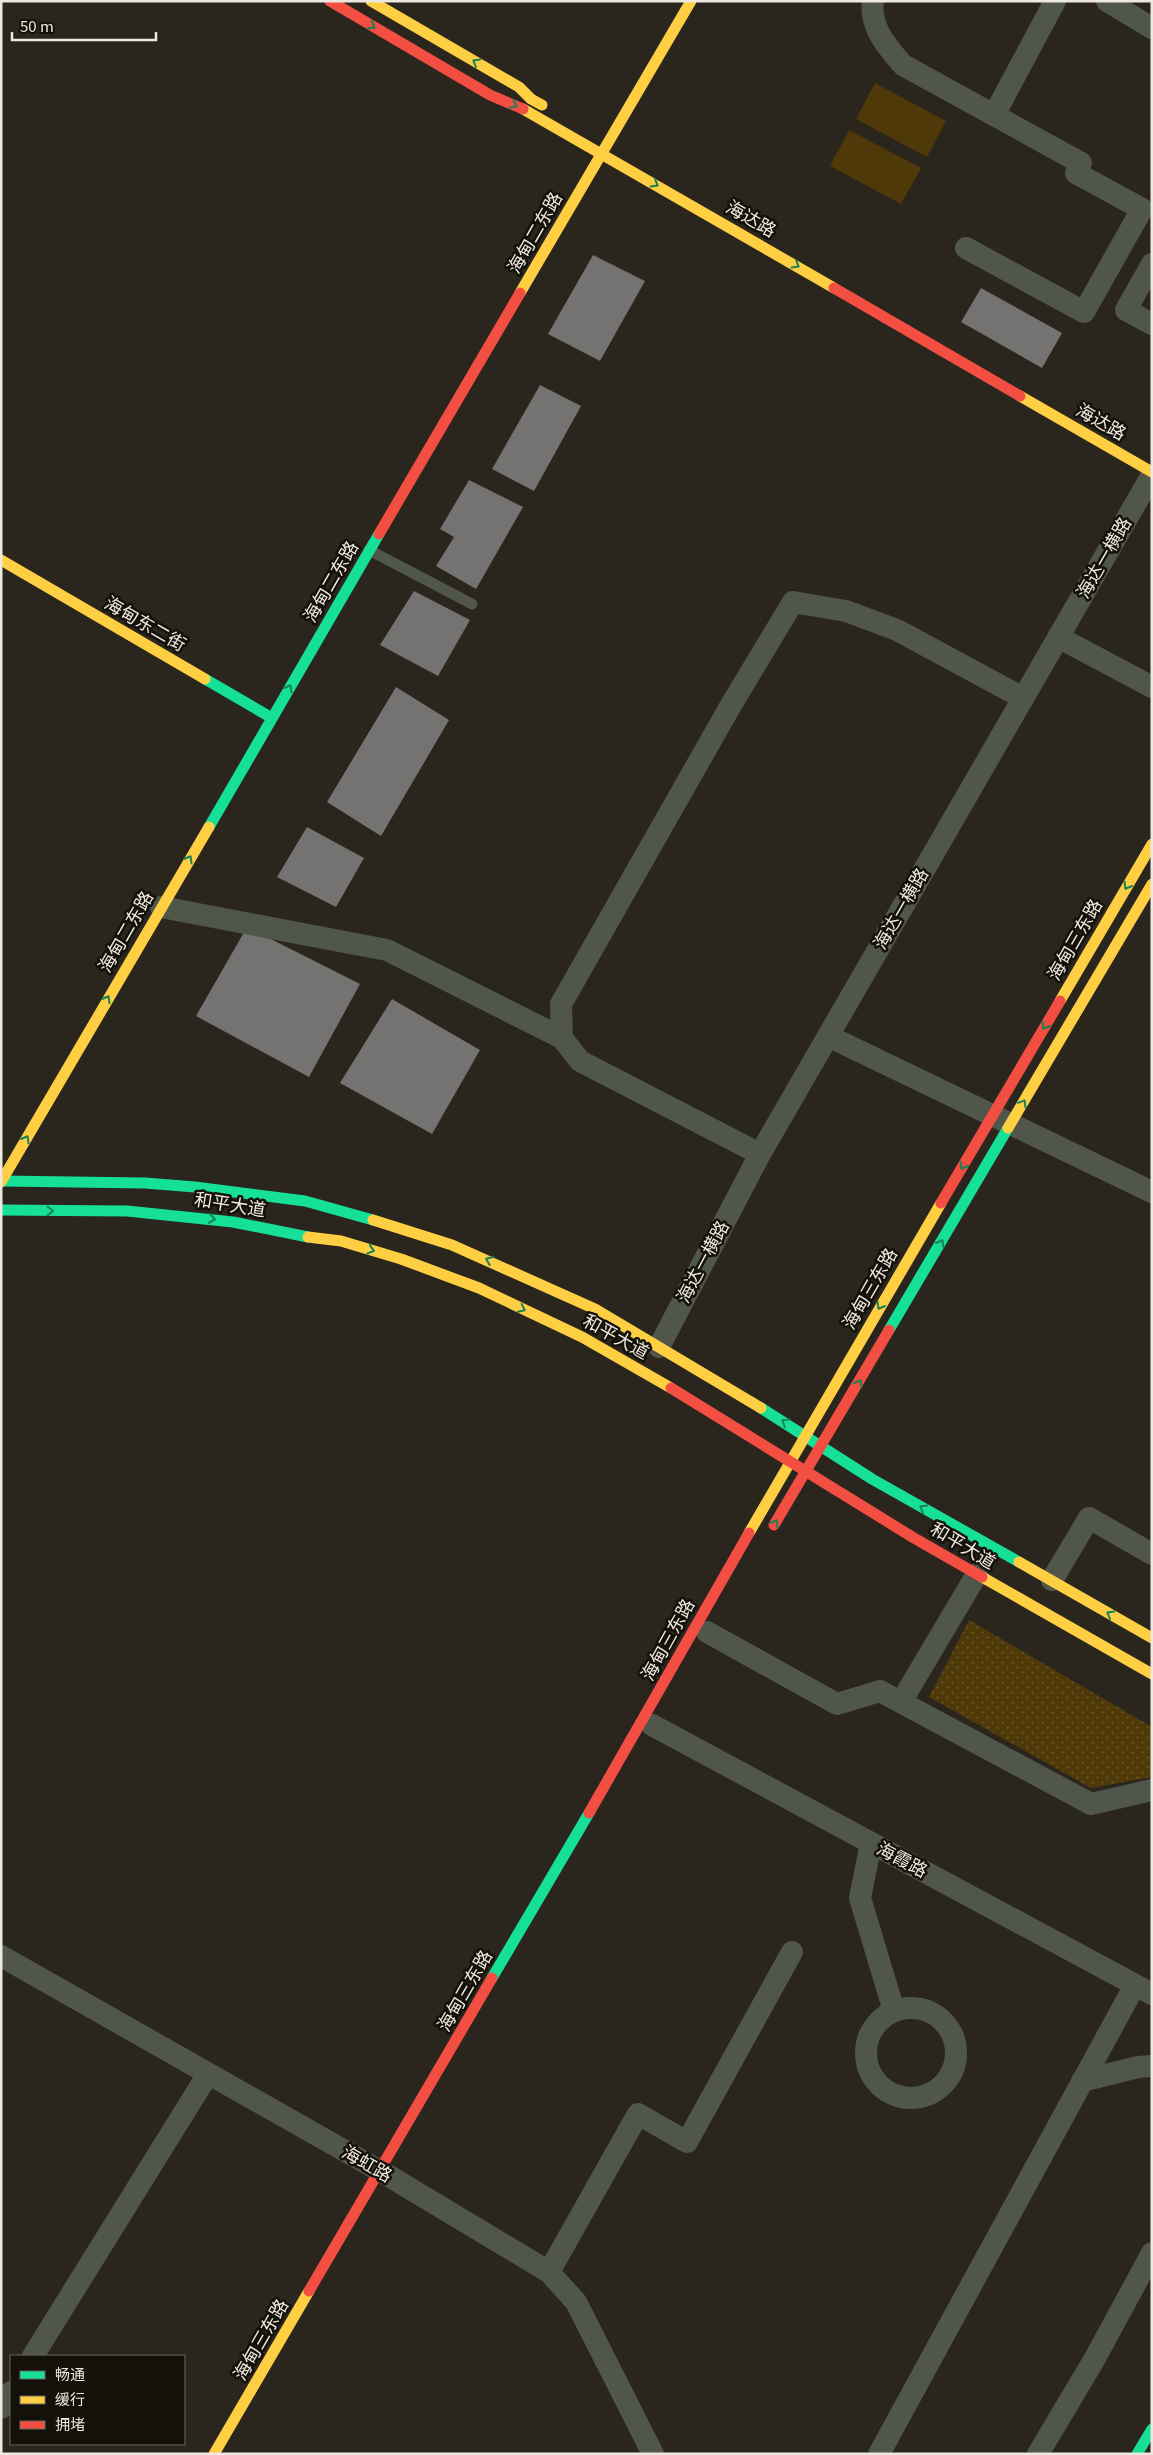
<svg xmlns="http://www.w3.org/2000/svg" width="1153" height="2455" font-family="Georgia,'Noto Sans SC',serif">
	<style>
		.grass { fill: url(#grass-dots) }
		.green { fill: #4f3908 }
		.building { fill: #747372 }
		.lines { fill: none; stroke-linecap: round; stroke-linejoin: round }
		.lane { stroke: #51564a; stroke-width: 11 }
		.street { stroke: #51564a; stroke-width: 22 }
		.fast { stroke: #16e098; stroke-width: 11 }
		.slow { stroke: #ffcf43; stroke-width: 11 }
		.jam { stroke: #f24e42; stroke-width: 11 }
		.oneway { stroke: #158258 }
		.labels { text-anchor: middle; stroke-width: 5; stroke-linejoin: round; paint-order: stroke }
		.street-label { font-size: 18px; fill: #eee9e0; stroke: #14100a }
	</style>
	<defs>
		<pattern id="grass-dots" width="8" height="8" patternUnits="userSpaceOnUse" patternTransform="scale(1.25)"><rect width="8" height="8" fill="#4f3908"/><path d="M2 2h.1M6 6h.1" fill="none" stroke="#69562c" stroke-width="1.8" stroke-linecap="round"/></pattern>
	</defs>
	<rect width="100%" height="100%" fill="#2a251d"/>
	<path class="grass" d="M969 1620 1152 1727V1777L1091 1788 929 1697Z"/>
	<path class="green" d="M875 83 946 121 927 157 856 119Z
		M849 130 921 168 901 204 830 166Z"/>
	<path class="building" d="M593 255 645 281 600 361 548 334Z
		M981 288 1062 333 1042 368 961 322Z
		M540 385 581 406 534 491 492 469Z
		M469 480 523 507 476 589 436 566 454 537 440 529Z
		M414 591 470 620 438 676 380 645Z
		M396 687 449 720 381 836 327 802Z
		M307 827 364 858 336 907 277 877Z
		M247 927 360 984 309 1077 196 1016Z
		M392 999 480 1050 432 1134 340 1083Z"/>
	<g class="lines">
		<path class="lane" d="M369 550 472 604"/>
		<path class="street" d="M873 1C869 26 887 47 903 65L1081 163 1076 173 1142 209 1084 312 966 248
			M1107 1 1152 28
			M994 115 1055 1
			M1152 264 1126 310 1152 324
			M1058 637 1152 687
			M161 907 387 950 562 1038
			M828 1036 1152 1192
			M760 1154 580 1061 562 1038 561 1004 731 705 793 602 846 611 897 630 1023 698
			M659 1347 760 1154 1152 475
			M1052 1580 1089 1518 1152 1554
			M707 1632 837 1704 880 1691 1091 1804 1152 1790
			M901 1702 977 1574
			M652 1725 1152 1994
			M871 1843 860 1898 894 2011
			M1 1956 389 2176 549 2272 576 2302 653 2454
			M866 2053a45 45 0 1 1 90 0a45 45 0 1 1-90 0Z
			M1082 2081 1138 2067 1152 2066
			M549 2272 638 2114 687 2142 792 1952
			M33 2356 208 2074
			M1 2408 11 2392
			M879 2454 1135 1985
			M1038 2454 1094 2360 1152 2253"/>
		<path class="fast" d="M205 679 272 718
			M209 827 379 534
			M1 1181 145 1183 195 1187 305 1201 373 1220
			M1 1210 127 1211 233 1222 308 1237
			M889 1330 1008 1128
			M761 1408 872 1479 1019 1562
			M492 1978 589 1813
			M1137 2454 1152 2429"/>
		<path class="slow" d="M371 1 519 87 531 99 542 105
			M523 109 834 288
			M520 293 691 1
			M1020 396 1152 472
			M1 560 205 679
			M1060 1001 1152 844
			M1008 1128 1152 884
			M1 1182 209 827
			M373 1220 452 1245 595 1309 761 1408
			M308 1237 341 1241 401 1259 479 1288 582 1337 671 1388
			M749 1533 941 1203
			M1019 1562 1152 1638
			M982 1577 1152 1674
			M214 2454 309 2291"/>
		<path class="jam" d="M330 1 490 95 523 109
			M834 288 1020 396
			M379 534 520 293
			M941 1203 1060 1001
			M671 1388 914 1538 982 1577
			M774 1525 889 1330
			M589 1813 749 1533
			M309 2291 492 1978"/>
	</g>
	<defs><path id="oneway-chevron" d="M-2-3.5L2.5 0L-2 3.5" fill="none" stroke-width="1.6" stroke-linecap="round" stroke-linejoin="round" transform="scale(1.25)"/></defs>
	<g class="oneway">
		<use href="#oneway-chevron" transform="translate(372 26) rotate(30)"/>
		<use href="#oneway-chevron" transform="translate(476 62) rotate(-150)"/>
		<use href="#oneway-chevron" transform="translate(514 105) rotate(26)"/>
		<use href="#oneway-chevron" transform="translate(655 184) rotate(30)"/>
		<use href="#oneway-chevron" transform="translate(796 265) rotate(30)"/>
		<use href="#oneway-chevron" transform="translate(289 688) rotate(-60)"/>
		<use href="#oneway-chevron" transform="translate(189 859) rotate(-60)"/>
		<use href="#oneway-chevron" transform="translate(1127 886) rotate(120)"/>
		<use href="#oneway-chevron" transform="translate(107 999) rotate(-60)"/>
		<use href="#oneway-chevron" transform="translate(1045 1026) rotate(120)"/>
		<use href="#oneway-chevron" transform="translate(1023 1103) rotate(-59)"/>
		<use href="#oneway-chevron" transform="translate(26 1139) rotate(-60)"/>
		<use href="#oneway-chevron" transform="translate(963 1166) rotate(120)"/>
		<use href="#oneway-chevron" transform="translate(50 1211) rotate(1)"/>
		<use href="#oneway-chevron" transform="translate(212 1219) rotate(8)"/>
		<use href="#oneway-chevron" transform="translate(941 1243) rotate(-60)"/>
		<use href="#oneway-chevron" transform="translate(371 1250) rotate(17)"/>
		<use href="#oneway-chevron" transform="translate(489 1260) rotate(-157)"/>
		<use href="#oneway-chevron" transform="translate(880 1306) rotate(120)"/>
		<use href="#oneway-chevron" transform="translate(522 1309) rotate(26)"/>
		<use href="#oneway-chevron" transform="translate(859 1383) rotate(-60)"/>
		<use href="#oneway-chevron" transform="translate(785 1422) rotate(-148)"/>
		<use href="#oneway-chevron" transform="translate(923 1508) rotate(-150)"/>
		<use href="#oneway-chevron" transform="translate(775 1523) rotate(-59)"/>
		<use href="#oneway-chevron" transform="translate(1110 1614) rotate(-150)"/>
	</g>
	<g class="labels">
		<g class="street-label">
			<text transform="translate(751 219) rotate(30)" y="6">海达路</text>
			<text transform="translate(535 233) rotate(-60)" y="6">海甸二东路</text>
			<text transform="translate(1101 422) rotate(30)" y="6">海达路</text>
			<text transform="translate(1104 558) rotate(-60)" y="6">海达一横路</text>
			<text transform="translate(331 582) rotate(-60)" y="6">海甸二东路</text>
			<text transform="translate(145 624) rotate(30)" y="6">海甸东二街</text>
			<text transform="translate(901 909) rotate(-60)" y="6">海达一横路</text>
			<text transform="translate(126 932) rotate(-60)" y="6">海甸二东路</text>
			<text transform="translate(1075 940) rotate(-60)" y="6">海甸三东路</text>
			<text transform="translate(230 1205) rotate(9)" y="6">和平大道</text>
			<text transform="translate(703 1262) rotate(-62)" y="6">海达一横路</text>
			<text transform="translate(870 1289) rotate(-60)" y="6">海甸三东路</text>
			<text transform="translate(616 1337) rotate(29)" y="6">和平大道</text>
			<text transform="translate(963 1546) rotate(31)" y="6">和平大道</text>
			<text transform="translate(668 1640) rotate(-61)" y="6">海甸三东路</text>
			<text transform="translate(902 1860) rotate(28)" y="6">海霞路</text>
			<text transform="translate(465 1991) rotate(-60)" y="6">海甸三东路</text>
			<text transform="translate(367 2164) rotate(30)" y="6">海虹路</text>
			<text transform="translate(261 2340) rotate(-60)" y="6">海甸三东路</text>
		</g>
	</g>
	<rect width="1153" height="2455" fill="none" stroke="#eee9e0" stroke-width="5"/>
	<rect x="10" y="2355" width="175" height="90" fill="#14100a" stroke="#6b6760"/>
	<rect x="20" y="2371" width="25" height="8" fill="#16e098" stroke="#6b6760"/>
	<text x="55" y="2380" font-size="15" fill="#eee9e0">畅通</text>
	<rect x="20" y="2396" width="25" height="8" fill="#ffcf43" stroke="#6b6760"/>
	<text x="55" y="2405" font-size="15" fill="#eee9e0">缓行</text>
	<rect x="20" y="2421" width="25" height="8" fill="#f24e42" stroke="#6b6760"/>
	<text x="55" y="2430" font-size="15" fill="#eee9e0">拥堵</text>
	<path d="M12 32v8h144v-8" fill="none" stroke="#eee9e0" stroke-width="2.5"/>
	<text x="20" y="32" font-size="15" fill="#eee9e0" stroke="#14100a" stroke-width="4" paint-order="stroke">50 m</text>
</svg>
